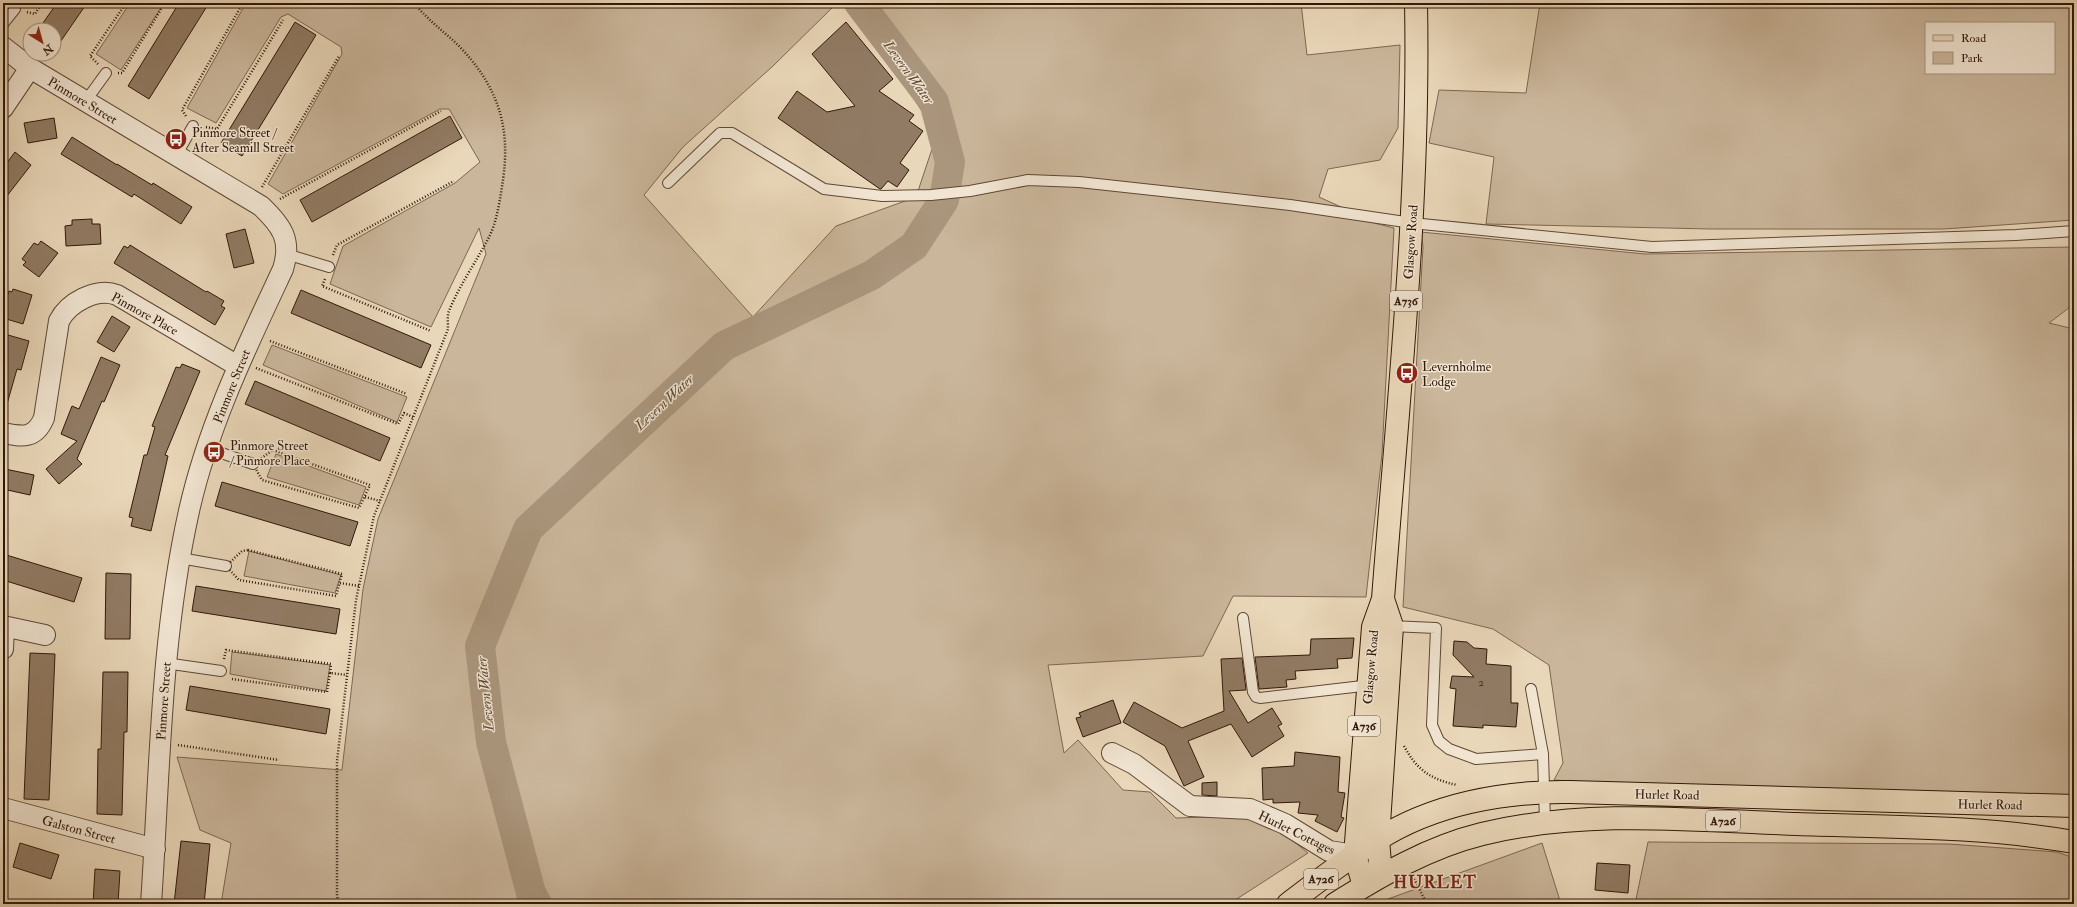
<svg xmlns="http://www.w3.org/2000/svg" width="2077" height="907" font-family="'IM FELL Double Pica',serif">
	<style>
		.green { fill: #cab69b; stroke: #7e6652; fill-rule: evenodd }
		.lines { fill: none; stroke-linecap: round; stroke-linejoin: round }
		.river { stroke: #aa967d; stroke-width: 30 }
		.building { fill: #917b64; stroke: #311708 }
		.lane-casing { stroke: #5f4734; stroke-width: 12 }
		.street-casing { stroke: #5f4734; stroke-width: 22 }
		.primary-casing { stroke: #311708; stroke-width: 24 }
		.path { stroke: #311708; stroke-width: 2.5; stroke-dasharray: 1 2; stroke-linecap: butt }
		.lane { stroke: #f1e5d2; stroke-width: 10 }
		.street { stroke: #f1e5d2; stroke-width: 20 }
		.primary { stroke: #e9d7b9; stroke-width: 22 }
		.labels { text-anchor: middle; stroke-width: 3; stroke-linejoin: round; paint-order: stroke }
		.number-label { font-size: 11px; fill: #49301f }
		.shield { fill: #f1e5d2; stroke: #6b5545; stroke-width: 1 }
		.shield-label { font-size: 12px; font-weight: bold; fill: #311708 }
		.street-label { font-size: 13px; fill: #311708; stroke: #f1e5d2 }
		.poi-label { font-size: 13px; fill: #311708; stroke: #f1e5d2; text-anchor: start }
		.water-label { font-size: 14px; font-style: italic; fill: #614a37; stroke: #f1e5d2 }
		.district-label { font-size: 17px; font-weight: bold; letter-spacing: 1px; fill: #7a1f14; stroke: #f1e5d2 }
	</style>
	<rect width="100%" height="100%" fill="#e9d7b9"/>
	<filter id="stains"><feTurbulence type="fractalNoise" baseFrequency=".005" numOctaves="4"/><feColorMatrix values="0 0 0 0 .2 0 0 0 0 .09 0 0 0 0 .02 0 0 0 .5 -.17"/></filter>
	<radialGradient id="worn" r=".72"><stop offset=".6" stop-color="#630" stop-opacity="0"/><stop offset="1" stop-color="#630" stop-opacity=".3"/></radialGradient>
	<path class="green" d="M130 3H164L121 70 96 54Z
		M246 3H837L773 66 683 147 644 195 753 317 836 226 916 197 937 134 881 49 847 3H1301L1307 55 1400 45 1398 128 1380 160 1328 169 1319 197 1352 212 1350 217 1394 228 1382 454 1366 597 1233 596 1203 656 1048 665 1064 753 1078 740 1123 790 1150 792 1176 818 1239 816 1274 825 1308 853 1229 904H221L231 843 200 830 177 757 342 770 363 589 378 519 486 254 479 228 431 327 330 284 343 246 455 183 480 162 449 109H440L283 194 268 184 342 54 341 47 288 14 281 17 216 123 187 108Z
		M1540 3H2074V220L1944 229H1710L1486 224 1494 157 1429 143 1439 90 1526 93ZM1926 23H2054V73H1926Z
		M1421 232 1645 254 2074 247V304L2049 323 2074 329V798L1669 787 1554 780 1563 763 1549 665 1493 629 1403 607 1423 247Z
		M272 345 407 397 397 422 263 365Z
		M276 454 366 487 359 505 267 477Z
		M249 551 341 575 335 593 244 576Z
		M232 652 330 665 326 691 230 674Z
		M1648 842 1949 844 2057 852 2074 858V904H1635Z
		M1542 843 1561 904H1376L1377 903Z"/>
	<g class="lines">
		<path class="river" d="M537 904 531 893 491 742 480 646 528 529 724 346 872 275 914 246 944 200 950 162 934 102 859 3"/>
	</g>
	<path class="building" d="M57 3H87L54 51V30H38Z
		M179 3H209L149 99 128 86Z
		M295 22 316 35 242 156 221 143Z
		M846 22 893 79 879 91 914 115 909 121 923 131 900 163 909 170 897 187 888 181 881 189H880L778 118 797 91 827 112 855 106 812 54Z
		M450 116 462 138 312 222 300 200Z
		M54 118 57 138 28 143 24 123Z
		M72 137 117 165V164L152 185 153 183 192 207 181 224 134 194 132 197 61 154Z
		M15 152 31 165 3 201V168Z
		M92 219V224H100L101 244 66 246 65 226 72 225V220Z
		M245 229 254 263 234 268 226 234Z
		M41 241 58 253 39 277 23 265 26 262 22 259 34 243 38 245Z
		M130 245 206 292 207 291 224 301 221 306 225 308 215 325 114 263 124 246 128 248Z
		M13 289 32 295 23 324 3 318V308L9 291 12 292Z
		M301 290 431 345 421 368 291 313Z
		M112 316 130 327 114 352 97 342Z
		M8 335 29 341 21 370 17 369 7 404 3 403V352Z
		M101 357 120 365 104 402 102 401 77 459 82 464 59 484 46 469 77 441 61 434 72 406 79 409Z
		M182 364 200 371 165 455 168 456 151 531 131 526 133 518 129 517 144 455H147L155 427 152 426 176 367 180 368Z
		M255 381 390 438 380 461 245 404Z
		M5 469 34 475 30 495 3 489Z
		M222 482 358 522 350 546 215 506Z
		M3 554 82 578 74 602 3 580Z
		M106 573 131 574 130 639H105Z
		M196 586 340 609 336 634 192 611Z
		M1354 638 1352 658 1337 659 1338 668 1295 671 1296 679 1286 680 1287 687 1259 689 1255 657 1310 655 1311 639Z
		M1454 641 1467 642 1474 648 1487 649 1486 664 1511 666V703H1518L1516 727 1483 725V728L1453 726 1456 689 1450 688 1452 676 1474 677 1453 655Z
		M30 653 55 654 49 800 24 799Z
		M1242 658 1246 690 1229 691 1248 723 1272 708 1282 724 1278 726 1284 736 1252 757 1231 724 1188 741 1204 777 1184 786 1165 746 1123 722 1134 702 1182 728 1224 711 1221 659Z
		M103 672H128L127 732H124L122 815 97 814 98 749H101Z
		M190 686 330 709 326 734 186 710Z
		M1113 700 1121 723 1083 737 1076 718 1081 717 1079 713Z
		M1295 752 1340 757 1338 792 1345 793 1341 817 1344 818 1337 832 1315 821 1318 815 1298 813 1300 802 1273 803V799L1263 800 1262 768 1294 766Z
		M1217 782V796L1202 795V783Z
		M181 841 210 844 204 904H174Z
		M20 843 59 855 51 879 13 867Z
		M1597 863 1630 865 1628 893 1595 890Z
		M95 869 120 871 118 904H93Z"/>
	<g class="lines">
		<g class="lane-casing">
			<path id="lane" d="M3 24 15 9
				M85 102 106 73
				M176 156 193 126
				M668 183 720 133H732L824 189 882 196 931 195 970 191 1028 180 1079 182 1290 205 1412 223 1652 247 2016 235 2074 231
				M286 254 329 267
				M207 448 253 464
				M180 558 226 566
				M1243 618 1253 692 1256 697 1260 698 1371 685
				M1390 626 1436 628 1432 725 1439 741 1449 749 1476 759 1543 754
				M165 663 221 671
				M1531 689 1543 754 1545 822"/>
		</g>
		<g class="street-casing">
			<path id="street" d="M3 47 30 68 261 206C282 226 292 240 283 269 246 348 208 426 189 511 160 641 160 772 151 904
				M3 108 30 68
				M3 433C23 437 35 439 44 418L59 321C68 303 96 287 117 295L238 366
				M3 626 45 635
				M3 649 4 626
				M1112 753 1134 764 1190 806 1250 809 1285 824 1329 851 1355 855
				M3 808 155 849"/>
		</g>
		<g class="primary-casing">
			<path id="primary" d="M1381 876 1378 839 1392 626 1383 599
				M1364 886 1355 855 1373 627 1383 599C1398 401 1420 202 1416 3
				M1288 904C1317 882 1346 859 1377 840 1433 804 1504 791 1570 792L2074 806
				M1335 904C1381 875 1429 847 1482 834 1585 809 1693 820 1797 824 1889 827 1983 826 2074 842"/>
		</g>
		<path class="path" d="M27 12 35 14 42 3
			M98 64 90 56 126 3
			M118 73H122L165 3
			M186 116 182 110 243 3
			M206 127 217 129 283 20
			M262 187 339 56
			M280 199 441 111
			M333 255 337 245 454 181
			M325 279 322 286 431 331
			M270 341 407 394
			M256 368 398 424 404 413 413 417
			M273 450 370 485 359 508 262 480 253 464Z
			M365 497 380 501
			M248 550 342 574 336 596 239 580 226 566 242 551Z
			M340 583 359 586
			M224 659 226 650 331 664 330 673 347 675
			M232 679 327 692 330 673
			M178 745 279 760
			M1404 746C1417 770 1430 779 1457 785
			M1414 879 1427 904
			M339 904 337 896V761L356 600 374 516 448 329C448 323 447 316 449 311 459 286 476 262 488 239 497 223 500 199 503 180 511 125 497 85 458 45 443 31 427 19 414 3"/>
		<use href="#lane" class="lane"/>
		<use href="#street" class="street"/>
		<use href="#primary" class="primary"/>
	</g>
	<defs>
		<g id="bus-disc" transform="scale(1.15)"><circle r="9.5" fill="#8f2418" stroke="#f1e5d2"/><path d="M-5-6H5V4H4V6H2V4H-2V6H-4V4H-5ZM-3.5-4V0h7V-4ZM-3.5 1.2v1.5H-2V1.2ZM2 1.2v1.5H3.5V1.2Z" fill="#fff"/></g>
	</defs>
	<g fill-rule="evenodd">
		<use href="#bus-disc" x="176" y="139"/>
		<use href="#bus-disc" x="1407" y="373"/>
		<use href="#bus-disc" x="214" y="452"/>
	</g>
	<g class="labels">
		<g class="number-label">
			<text x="1481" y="686">2</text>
		</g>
		<g class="shield">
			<rect x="1390" y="291" width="32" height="20" rx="3"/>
			<rect x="1348" y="716" width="32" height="20" rx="3"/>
			<rect x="1706" y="811" width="34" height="20" rx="3"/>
			<rect x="1304" y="869" width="34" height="20" rx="3"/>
		</g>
		<g class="shield-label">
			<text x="1406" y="305">A736</text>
			<text x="1364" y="730">A736</text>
			<text x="1723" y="825">A726</text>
			<text x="1321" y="883">A726</text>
		</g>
		<g class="street-label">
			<text transform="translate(83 100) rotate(31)" y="5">Pinmore Street</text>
			<text transform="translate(1410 242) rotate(-86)" y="5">Glasgow Road</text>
			<text transform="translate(145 313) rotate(29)" y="5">Pinmore Place</text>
			<text transform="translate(231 386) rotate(-68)" y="5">Pinmore Street</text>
			<text transform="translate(1370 667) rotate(-85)" y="5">Glasgow Road</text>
			<text transform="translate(163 701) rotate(-86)" y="5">Pinmore Street</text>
			<text transform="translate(1667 794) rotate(1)" y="5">Hurlet Road</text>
			<text transform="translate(1990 804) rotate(1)" y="5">Hurlet Road</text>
			<text transform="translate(79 829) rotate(15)" y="5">Galston Street</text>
			<text transform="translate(1297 832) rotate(26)" y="5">Hurlet Cottages</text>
		</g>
		<g class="poi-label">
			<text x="192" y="137">Pinmore Street /<tspan x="192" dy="15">After Seamill Street</tspan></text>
			<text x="1422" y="371">Levernholme<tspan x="1422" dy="15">Lodge</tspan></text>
			<text x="230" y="450">Pinmore Street<tspan x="230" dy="15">/ Pinmore Place</tspan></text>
		</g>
		<g class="water-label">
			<text transform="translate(909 72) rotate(54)" y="5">Levern Water</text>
			<text transform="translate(664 402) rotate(-43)" y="5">Levern Water</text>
			<text transform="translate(485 694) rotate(-96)" y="5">Levern Water</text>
		</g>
		<g class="district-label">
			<text x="1435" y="888">HURLET</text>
		</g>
	</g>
	<rect width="2077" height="907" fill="none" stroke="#e9d7b9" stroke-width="16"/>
	<rect x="4" y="4" width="2069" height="899" fill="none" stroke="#311708" stroke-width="2"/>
	<rect x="8" y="8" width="2061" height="891" fill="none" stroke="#311708"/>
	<rect x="1925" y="22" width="130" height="52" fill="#f1e5d2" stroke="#a49381"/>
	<rect x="1933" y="35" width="20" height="6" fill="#e9d7b9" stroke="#a49381"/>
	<text x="1961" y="42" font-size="12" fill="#311708">Road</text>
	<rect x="1933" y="52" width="20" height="12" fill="#cab69b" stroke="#a49381"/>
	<text x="1961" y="62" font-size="12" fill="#311708">Park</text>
	<g transform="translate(42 42) rotate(143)"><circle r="19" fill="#f1e5d2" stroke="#a49381"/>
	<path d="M0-3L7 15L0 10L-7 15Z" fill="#8f2418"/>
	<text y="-6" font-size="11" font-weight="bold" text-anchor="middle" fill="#311708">N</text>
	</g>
	<rect width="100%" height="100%" filter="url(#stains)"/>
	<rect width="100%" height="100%" fill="url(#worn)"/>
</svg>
